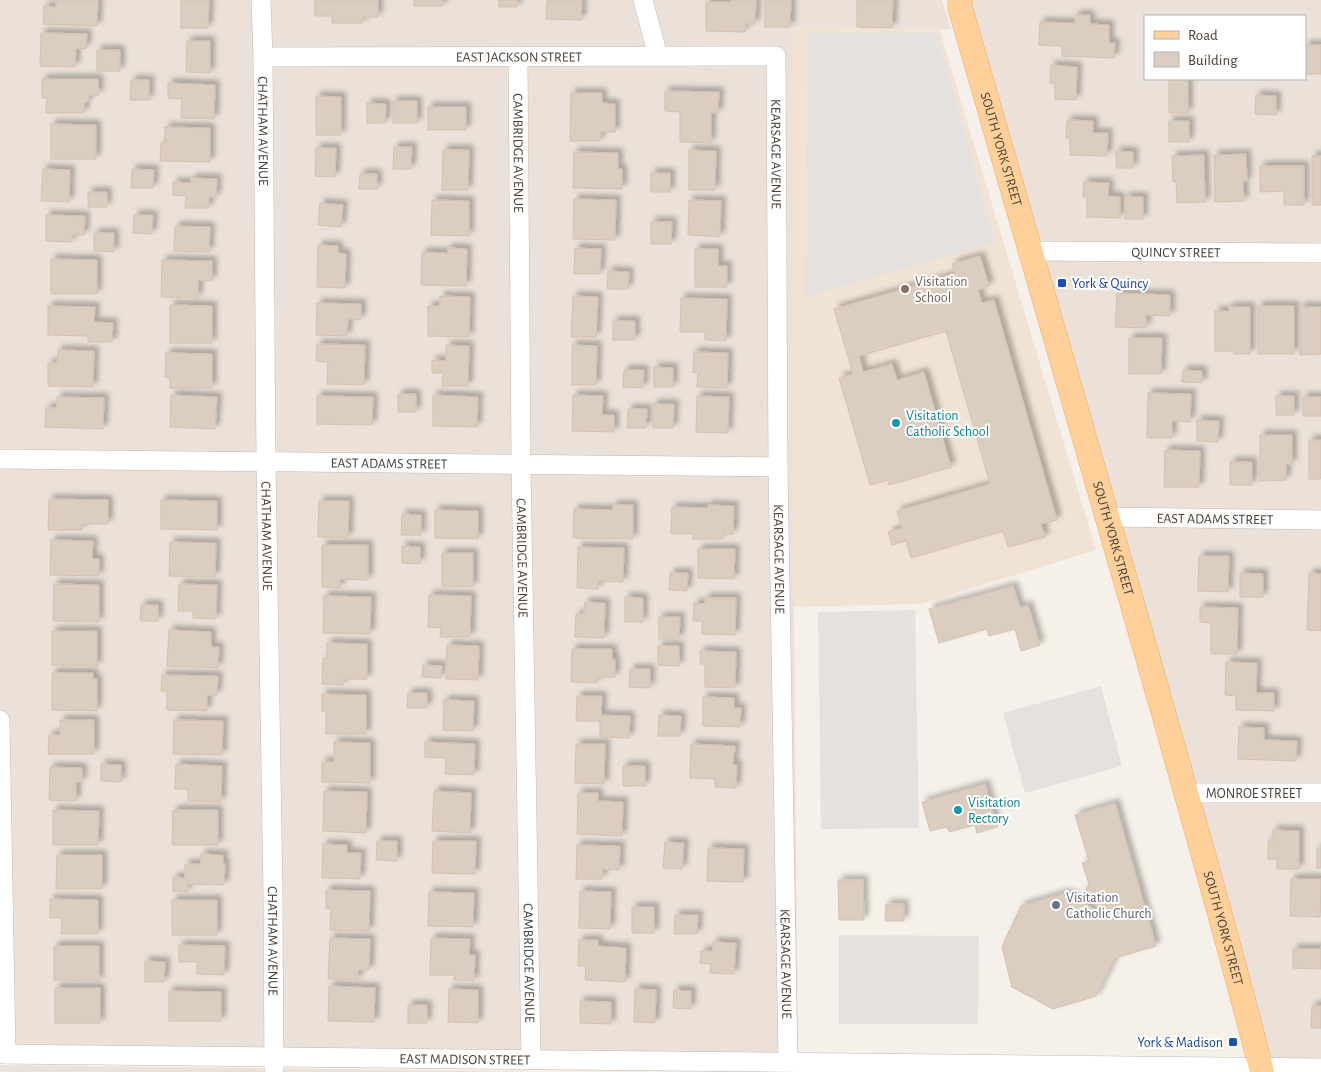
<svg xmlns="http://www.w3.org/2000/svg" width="1321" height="1072" font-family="'Alegreya Sans',sans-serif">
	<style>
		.residential { fill: #ebe1d8; fill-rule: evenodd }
		.education { fill: #f0e3d3 }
		.parking { fill: #e4e1df }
		.building { fill: #dccdc1; stroke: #d4c0b1; filter: url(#shadow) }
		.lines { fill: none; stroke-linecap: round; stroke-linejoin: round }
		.minor-casing { stroke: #c6b9ae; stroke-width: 20 }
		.major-casing { stroke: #eeaa60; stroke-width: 25 }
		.minor { stroke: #fff; stroke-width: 19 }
		.major { stroke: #ffd09a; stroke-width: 24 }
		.transit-dot { fill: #1a4fb4; stroke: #fff; stroke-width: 2 }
		.education-dot { fill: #8d6e63; stroke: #fff; stroke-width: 2 }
		.culture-dot { fill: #0f9aa8; stroke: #fff; stroke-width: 2 }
		.worship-dot { fill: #6b7280; stroke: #fff; stroke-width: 2 }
		.labels { text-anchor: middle; stroke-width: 4; stroke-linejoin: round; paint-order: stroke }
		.street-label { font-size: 14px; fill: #4b4037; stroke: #fff }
		.education-label { font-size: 14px; fill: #785e54; stroke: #fff; text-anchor: start }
		.transit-label { font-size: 14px; fill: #164399; stroke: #fff; text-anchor: start }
		.culture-label { font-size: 14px; fill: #0d838f; stroke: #fff; text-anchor: start }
		.worship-label { font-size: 14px; fill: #5b616d; stroke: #fff; text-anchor: start }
	</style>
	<defs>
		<filter id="shadow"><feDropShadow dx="4.5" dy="-4.5" stdDeviation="2.5" flood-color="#0004"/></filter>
	</defs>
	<rect width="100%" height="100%" fill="#f6f0ea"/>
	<path class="residential" d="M0 0H942L951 29 793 28 794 607 798 1058 0 1047Z
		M968 0H1321V1072H1262ZM1145 16H1305V79H1145Z
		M0 1065 543 1072H0Z"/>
	<path class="education" d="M793 27 939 28 1096 550 921 604 794 607Z"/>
	<path class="parking" d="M807 33H937L995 242 805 297Z
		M915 610 919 828 821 829 818 612Z
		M1101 686 1122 766 1025 793 1003 713Z
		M839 935 979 936 978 1024H839Z"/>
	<path class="building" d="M56 0H98L97 26 43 24 44 6 56 7Z
		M181 0H209L208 28H181Z
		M315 0H378V17H363V23H332V16H315Z
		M414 0H443V6H414Z
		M499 0H517V7H499Z
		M547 0H582L581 20 546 19Z
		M731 0H756L755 24H745V32L706 31V2H731Z
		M765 0H791L790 27H765Z
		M857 0H893L892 28 857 27Z
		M1075 15H1090V24L1109 25V43H1115L1114 58 1062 56V46L1039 45 1040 22 1075 23Z
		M41 33 87 34 86 49 76 48 75 67 40 66Z
		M187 41H210V73L186 72Z
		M1305 45H1321V74H1305Z
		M97 50H120V71H97Z
		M1051 65 1077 67 1076 100 1055 99V83H1050Z
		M42 79H98L99 95H89V100L86 103H84V113H46L47 98H42Z
		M1169 79H1188V113H1169Z
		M131 80H149V100H130Z
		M168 83 215 85 214 119 181 118 182 99 168 98Z
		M665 91 719 92 718 113H711V143L680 142V112L665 111Z
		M571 93H602V103L615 104V132H601L600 141H570Z
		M1256 95 1276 96V115L1255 114Z
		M316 96 341 97V135H316Z
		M393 101H417V123H393Z
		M367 103 386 104 385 123H367Z
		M428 107H466V130H428Z
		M1067 120 1093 121V133H1108L1107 156 1070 155V138H1066Z
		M1169 121H1189V142H1169Z
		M51 124 96 125V159H51Z
		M165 127 210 128V162L160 161 161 143H165Z
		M394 147H412L411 169H393Z
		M316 148H336L335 177 315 176Z
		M443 150H469L468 190H442Z
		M689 150 716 151 715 190H689Z
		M1116 151 1133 152V168H1116Z
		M574 152 618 153V169H622V189L573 188Z
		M1246 154 1247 181H1243L1244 201 1215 202 1214 155Z
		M1204 155 1205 202 1177 203 1176 182H1173L1172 156Z
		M1312 156H1321V205H1312Z
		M1260 166H1304V205H1284V191L1260 192Z
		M43 169 70 170 69 202 41 201Z
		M132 169 154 170 153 188H131Z
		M651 173H670V192H651Z
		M360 174H377V189H359Z
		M191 178 217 179 216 198 209 197V208H185L186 196 173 195V182L191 183Z
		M1084 182 1109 183 1108 196 1120 197V218L1087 217V197H1083Z
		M88 192H107V207H88Z
		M1125 197H1143V219H1125Z
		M574 199 616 200 615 240 573 239Z
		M432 200 469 201V236L431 235Z
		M689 200 721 201 720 237 688 235Z
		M320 203 343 205 341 227 318 225Z
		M46 215 85 216 84 235H72V242L46 241Z
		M134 215H153L152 234 133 233Z
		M651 222H672L671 244H651Z
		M175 226 210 227 209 252 174 251Z
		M94 233H114V252L94 251Z
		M318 245 338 246V253L346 254 345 288 317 287Z
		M448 248 467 249 466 286 421 285 422 252 448 253Z
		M575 248 601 249 600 274H574Z
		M695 249H718V266H727V287H695Z
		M980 256 989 286 978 290 982 303 994 300 1057 520 1041 524 1045 537 1008 547 1003 531 911 558 906 541 892 545 888 532 902 528 897 511 990 484 946 331 859 356 863 372 892 364 897 380 924 372 951 467 889 485 888 480 870 485 839 378 853 374 834 309 955 274 952 264Z
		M51 259 97 260V294H51Z
		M162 260 212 261V281L198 280V298L161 297Z
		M608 271 629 272 628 289H607Z
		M1117 293 1170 295V316L1146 315V328L1115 327Z
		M440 296 470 297 469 337 428 336V306H440Z
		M573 296 598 297 596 337H571Z
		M681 298 727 299 726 341 705 340V332H680Z
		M317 303 361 304V320L348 319 347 336 316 335Z
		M170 305 212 306V343H170Z
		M48 306 95 307 94 322 113 323 112 342H88V336L48 335Z
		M1258 306H1294V354H1258Z
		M1229 307H1250V354H1234L1233 351H1215V311H1229Z
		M1300 307H1321V354L1300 355Z
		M613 321H635V340H613Z
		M1129 338H1162L1161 374H1129Z
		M317 344 365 345 364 385 327 384 328 362 316 361Z
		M446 345 469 346 468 386H442L443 373H432V360L446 361Z
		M572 345 597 346 596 385H572Z
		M58 350 94 351 93 387 48 386V363H57Z
		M694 352 728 353 727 388 697 387 698 373 693 372Z
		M166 353 212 354V388H170V378L165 377Z
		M654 367 673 368V387H654Z
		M624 370H644L643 388 623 387Z
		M1183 370 1202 371V383L1182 382Z
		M1148 393 1191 394 1190 422 1172 421V438H1147Z
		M398 394H416V412H398Z
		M171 395 217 397 215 429 170 427Z
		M433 395 478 397 477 427 433 426Z
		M573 395 603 396 602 415H614V432L572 431Z
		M317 396 373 397 372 425 317 424Z
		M697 396 729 397 728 433 696 432Z
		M1276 396H1294V415H1276Z
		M57 397 104 398 103 429 45 427 46 408H57Z
		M1303 397H1321V416H1303Z
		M653 404H674L673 428H653Z
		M628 409H647L646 428H627Z
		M1197 420 1219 421 1218 442 1197 441Z
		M1260 435H1292V464H1286V480L1260 481Z
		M1309 440H1321V479H1309Z
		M1165 450 1200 451 1199 487H1164Z
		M1230 462H1252V485H1230Z
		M49 499 108 500V524H82V530H48Z
		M161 500 217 501V530L161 529Z
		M319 501H349L348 538 318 537Z
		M613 505H633V539L573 538 574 509 613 510Z
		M708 505 734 506 733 534H723L722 539H693V534H671L672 507 708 508Z
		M435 510 478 511V539L435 538Z
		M402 514 421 515V535H401Z
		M51 540 93 541 92 559H99V576L50 575Z
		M170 542 216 543 215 577 169 576Z
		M322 545H368V580L340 579V588L322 587Z
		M402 546 420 547V564L402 563Z
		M578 547 624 548 623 582 598 581V589L577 588Z
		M698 549H735L734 579 698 578Z
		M442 553H473V587L442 586Z
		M1199 556H1229L1228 592 1198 591Z
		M670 573H688L687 591 669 590Z
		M1240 573 1263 574V597H1240Z
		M1309 573 1321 574V631L1307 630Z
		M54 584 99 585V622L53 621Z
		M179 584 217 585 216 619 193 618V611H178Z
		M1013 586 1020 608 1028 605 1040 645 1021 651 1015 629 989 636 987 629 939 643 929 609Z
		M429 595 471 596 470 637H440L441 628 428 627Z
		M324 596 371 597 370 634 323 633Z
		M625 597 643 598V622H625Z
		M705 598H736L735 635 702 634V621H693L694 603 705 604Z
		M585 602 605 603 604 638 575 637 576 614H584Z
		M141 605H158V621H140Z
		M1200 607 1238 608 1237 654H1211V623L1200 622Z
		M659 617H680L679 639H659Z
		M169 630 211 632V647H219L218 668 167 666Z
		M52 631H97V666L52 665Z
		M327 643 367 644V679H343V685L322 684 323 658H327Z
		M447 645 479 646 478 680 446 679Z
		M658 646H679V666L658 665Z
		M572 649H612V659H615V677H597V683L571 682Z
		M700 651 736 652 735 688 705 687V664H700Z
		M1226 662 1257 663 1256 693H1274V711L1236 710V696L1225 695Z
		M423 665 442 666 441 678 422 677Z
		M630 669H650V688L629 687Z
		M52 673H93V679H97V711L52 710Z
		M162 675 218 676 217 695H207V711L167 710V691H161Z
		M408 693H427V708H407Z
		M322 694 366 695V734H326V712L322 711Z
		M577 696H602L601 715 630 716 629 738 600 737V721H576Z
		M703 697 734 698V708H741L740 727 703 726Z
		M444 700 474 701 473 731 443 730Z
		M659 715 681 716 680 736H658Z
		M60 720H94V754H48L49 735H60Z
		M174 720 223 721 222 755 173 754Z
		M1239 727 1264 728V740L1297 741 1296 761 1238 759Z
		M334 742 370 743V783L322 782V762H334Z
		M425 742 475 744 474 775 445 774 446 758 425 757Z
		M576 744H605L604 784 575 783Z
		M691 744 735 746V752H734L733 765H737L736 788 715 787V779L690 778Z
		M101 764 121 765V782L101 781Z
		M176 764 222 766 221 802 188 801V789H175Z
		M623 766H645V786H623Z
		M50 767 82 768V782H76V801L49 800Z
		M985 784 997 827 977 833 975 825 949 832 947 827 930 831 922 802Z
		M324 791 367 792 366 833 323 831Z
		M434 791 471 793 470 833 432 831Z
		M578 793H598V801L623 802 622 836 577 834Z
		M1115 803 1156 946 1115 958 1096 996 1053 1009 1012 987 1002 947 1021 906 1065 893 1098 911 1095 904 1082 897 1089 884 1082 863 1089 861 1075 815Z
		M53 810 99 811 98 845H53Z
		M173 810H218V845H172Z
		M1273 830 1299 831V869H1277V859H1268V841H1273Z
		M377 841H397V861L376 860Z
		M433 841H476L475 874 432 873Z
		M665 842 684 843 682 869 663 868Z
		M323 844 347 845V853H361L360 879 322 878Z
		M577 845 620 846 619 870 603 869 602 879H576Z
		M708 848 744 849 743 882 707 881Z
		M1317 848H1321V868H1317Z
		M201 854 223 855V864H225L224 885 188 884 187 892 173 891V877L185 878V864H201Z
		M57 855H102V889H56Z
		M1291 879H1321L1320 917 1290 916Z
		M838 880H863L864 920H839Z
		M326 890 370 891 369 931 330 930 331 909H326Z
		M580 891 611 892 610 929 579 928Z
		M429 892 474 893 473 927 428 926Z
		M50 899 98 900V934H61L62 918H50Z
		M172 900H217V935H172Z
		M886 904H904V921H885Z
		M632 907H654V933H632Z
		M675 915H698L697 934H674Z
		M330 938 370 939 369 970H358V980L328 979Z
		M431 938 470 939 469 955H475L474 981 454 980V975H430Z
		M579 940H598V946L626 948 625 982 585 980 586 966H578Z
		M713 942 736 943 734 974 710 973 711 964 700 963 701 951H713Z
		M179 945 225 946 224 975 197 974V962H179Z
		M54 946H99V981L54 980Z
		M1321 946V969L1293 968V949H1321Z
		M145 961 165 962 164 982H145Z
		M329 986 375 988 374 1022 328 1021Z
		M55 988H100V1023H55Z
		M449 989 478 990V1023L448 1022Z
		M635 989 656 990 655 1023 634 1022Z
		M674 990 691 991V1009L673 1008Z
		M169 991 221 992V1021H169Z
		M580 1001 611 1002V1024L580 1023Z
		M408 1005H427V1023H408Z
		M1312 1006H1321V1028H1311Z"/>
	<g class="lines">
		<g class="minor-casing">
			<g id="minor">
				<path id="s1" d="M261 0 263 57 266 462 273 895 274 1072"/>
				<path d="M643 0 658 56"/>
				<path id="s2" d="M263 57 776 56 778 467 788 1062"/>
				<path id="s3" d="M518 57 521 464 531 1059"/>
				<path id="s4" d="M1031 251 1321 253"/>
				<path id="s5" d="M0 459 778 467"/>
				<path id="s6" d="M1107 517 1321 520"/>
				<path d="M0 720 6 1054"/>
				<path id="s7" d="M1186 793H1321"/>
				<path id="s8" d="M0 1054 1321 1068"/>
			</g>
		</g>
		<g class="major-casing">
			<g id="major">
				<path id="s9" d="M960 0V7C1021 213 1080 420 1139 627 1181 775 1224 923 1262 1072"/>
			</g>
		</g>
		<use href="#minor" class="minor"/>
		<use href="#major" class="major"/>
	</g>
	<g class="transit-dot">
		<rect x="1057" y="278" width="10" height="10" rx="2.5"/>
		<rect x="1228" y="1037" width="10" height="10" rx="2.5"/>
	</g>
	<circle class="education-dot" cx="905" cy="289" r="5"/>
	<g class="culture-dot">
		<circle cx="896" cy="423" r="5"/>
		<circle cx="958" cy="810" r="5"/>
	</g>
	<circle class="worship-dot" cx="1056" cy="905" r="5"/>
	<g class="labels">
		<g class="street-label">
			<text dy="5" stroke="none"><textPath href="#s2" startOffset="256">EAST JACKSON STREET</textPath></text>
			<text dy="5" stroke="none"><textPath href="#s1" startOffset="131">CHATHAM AVENUE</textPath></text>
			<text dy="5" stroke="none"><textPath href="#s9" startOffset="155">SOUTH YORK STREET</textPath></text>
			<text dy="5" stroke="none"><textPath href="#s3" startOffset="96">CAMBRIDGE AVENUE</textPath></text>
			<text dy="5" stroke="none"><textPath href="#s2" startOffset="611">KEARSAGE AVENUE</textPath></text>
			<text dy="5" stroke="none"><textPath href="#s4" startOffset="145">QUINCY STREET</textPath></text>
			<text dy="5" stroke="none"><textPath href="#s5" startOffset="389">EAST ADAMS STREET</textPath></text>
			<text dy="5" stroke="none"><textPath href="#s6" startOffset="108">EAST ADAMS STREET</textPath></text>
			<text dy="5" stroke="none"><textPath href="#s1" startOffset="536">CHATHAM AVENUE</textPath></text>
			<text dy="5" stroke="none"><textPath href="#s9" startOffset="560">SOUTH YORK STREET</textPath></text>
			<text dy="5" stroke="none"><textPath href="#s3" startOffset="501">CAMBRIDGE AVENUE</textPath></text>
			<text dy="5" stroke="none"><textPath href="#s2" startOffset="1016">KEARSAGE AVENUE</textPath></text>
			<text dy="5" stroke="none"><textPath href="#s7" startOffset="68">MONROE STREET</textPath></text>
			<text dy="5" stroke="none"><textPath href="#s9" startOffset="965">SOUTH YORK STREET</textPath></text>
			<text dy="5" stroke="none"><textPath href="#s1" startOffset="941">CHATHAM AVENUE</textPath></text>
			<text dy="5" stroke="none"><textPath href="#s3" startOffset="906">CAMBRIDGE AVENUE</textPath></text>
			<text dy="5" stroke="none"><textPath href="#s2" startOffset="1421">KEARSAGE AVENUE</textPath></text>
			<text dy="5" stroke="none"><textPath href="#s8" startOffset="465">EAST MADISON STREET</textPath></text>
		</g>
		<g class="education-label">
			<text x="915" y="286">Visitation<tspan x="915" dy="16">School</tspan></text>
		</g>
		<g class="transit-label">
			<text x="1072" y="288">York &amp; Quincy</text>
			<text x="1223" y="1047" text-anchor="end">York &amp; Madison</text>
		</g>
		<g class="culture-label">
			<text x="906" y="420">Visitation<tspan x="906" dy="16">Catholic School</tspan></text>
			<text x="968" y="807">Visitation<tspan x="968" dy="16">Rectory</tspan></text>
		</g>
		<g class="worship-label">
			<text x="1066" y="902">Visitation<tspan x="1066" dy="16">Catholic Church</tspan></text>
		</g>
	</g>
	<rect x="1144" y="15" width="162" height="65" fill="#ffffff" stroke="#b7b3af"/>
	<rect x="1154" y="31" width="25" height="8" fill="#ffd09a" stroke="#b7b3af"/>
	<text x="1188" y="40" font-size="15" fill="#4b4037">Road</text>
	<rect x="1154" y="52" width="25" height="15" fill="#dccdc1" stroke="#b7b3af"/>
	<text x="1188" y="65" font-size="15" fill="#4b4037">Building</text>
</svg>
